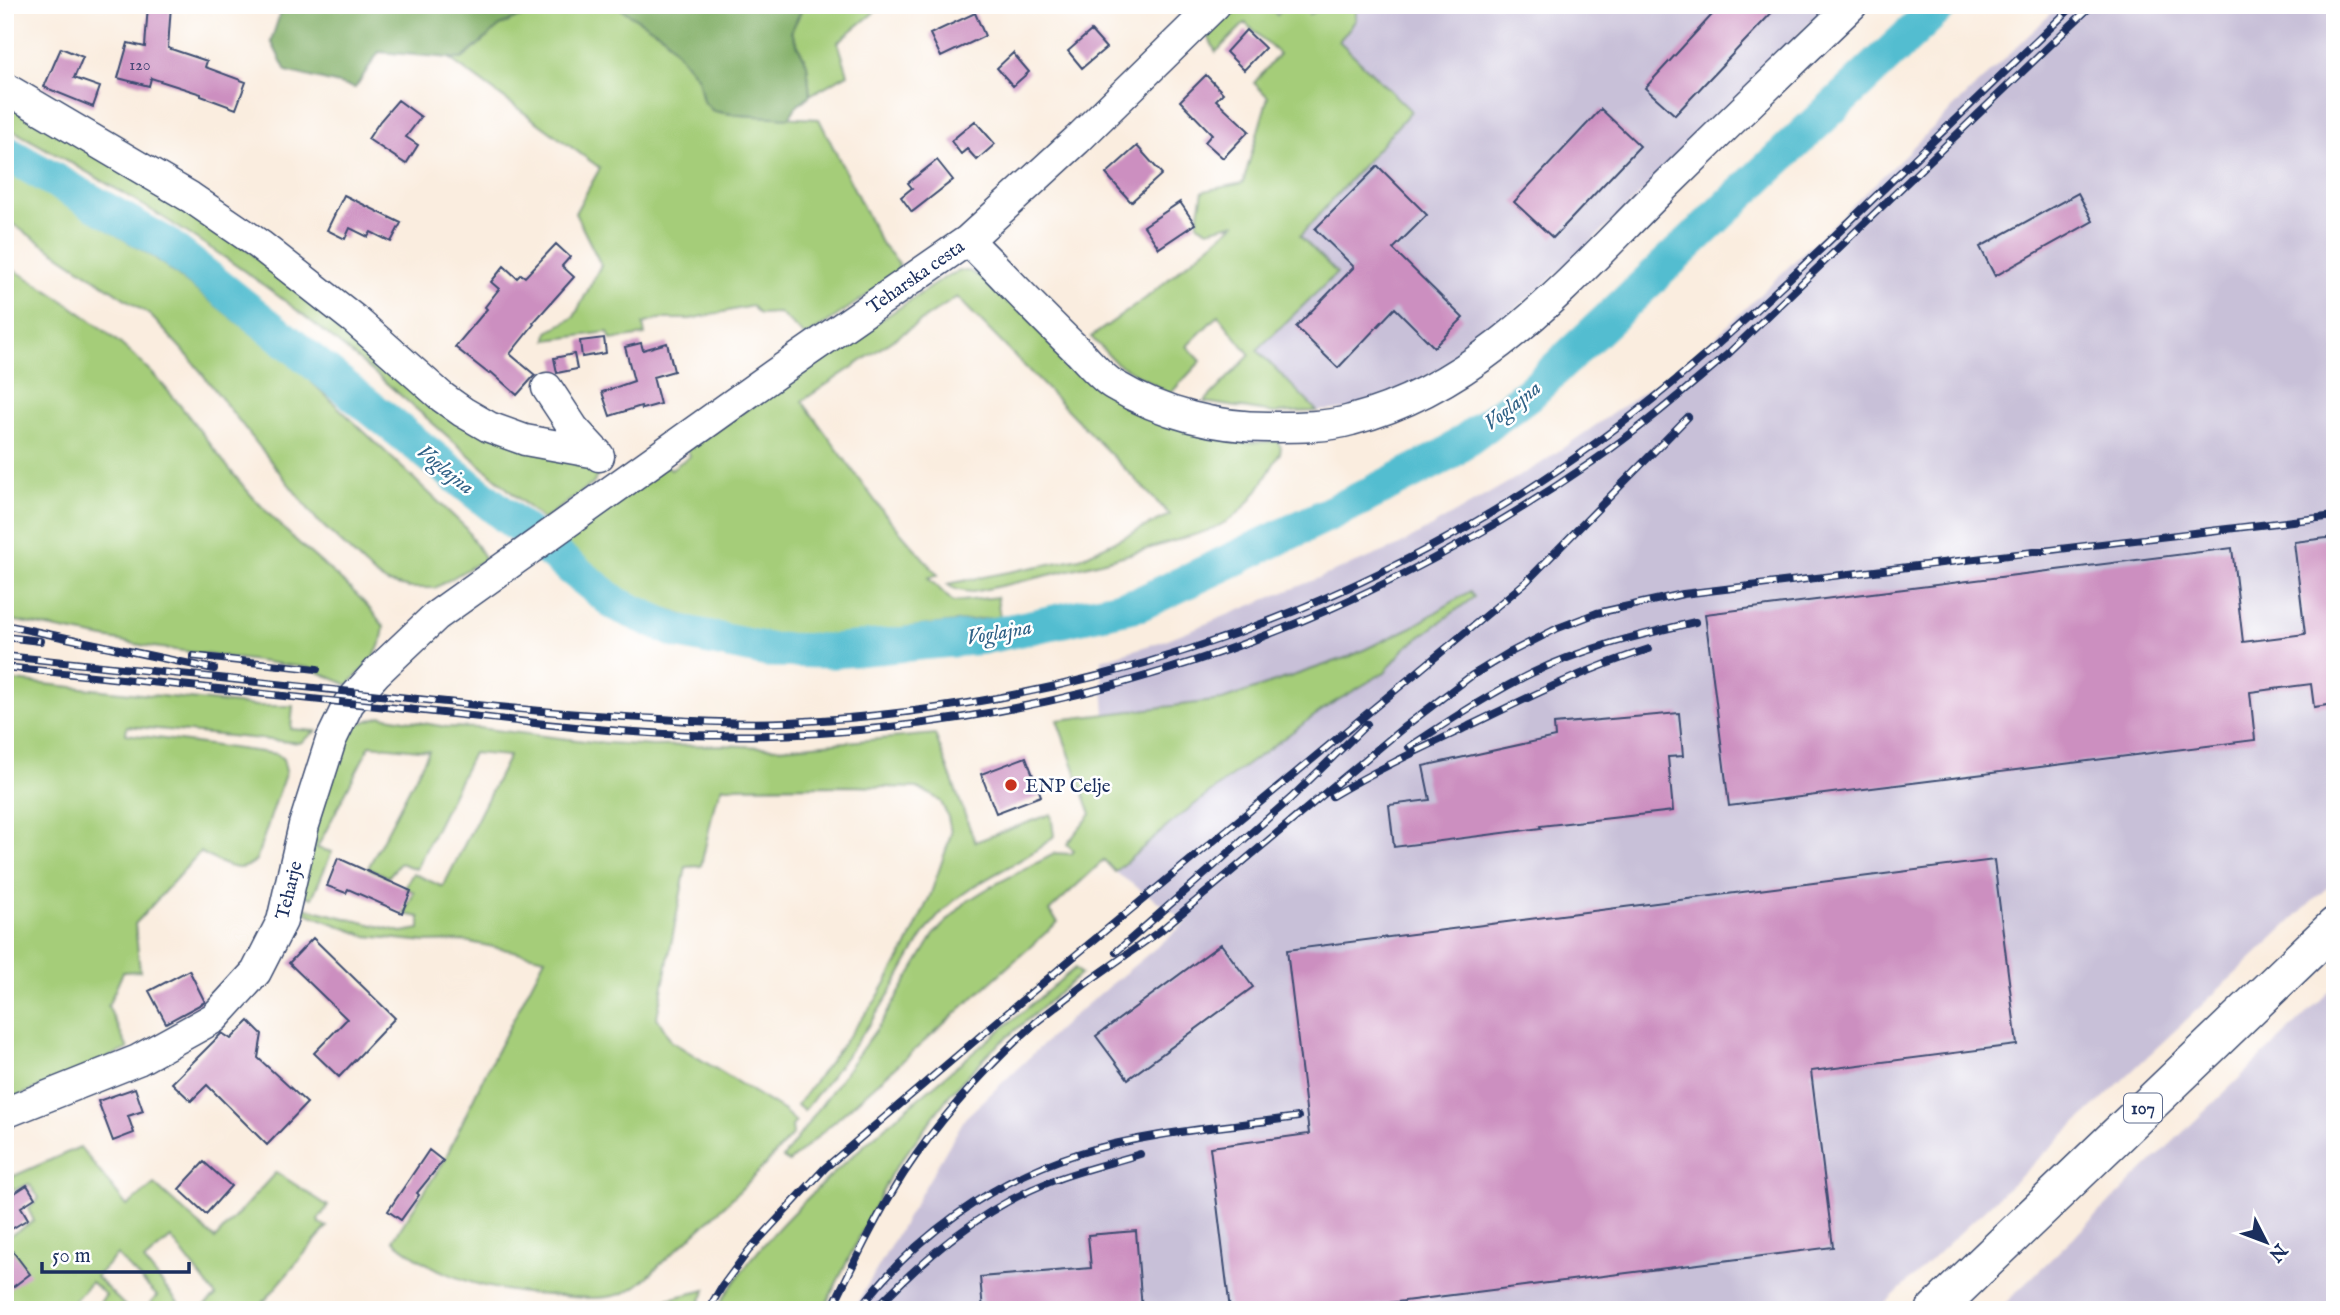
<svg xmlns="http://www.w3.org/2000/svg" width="2340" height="1315" font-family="'IM FELL English',serif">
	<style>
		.industrial { fill: #c8c0d8 }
		.green { fill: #a5cd79; stroke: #607e6c; stroke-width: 2 }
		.forest { fill: #84b069; stroke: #507064; stroke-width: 2 }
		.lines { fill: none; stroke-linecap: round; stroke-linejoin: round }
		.river { stroke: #53bdd0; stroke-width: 35 }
		.building { fill: #cc8fc0 }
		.minor-casing { stroke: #3c4c71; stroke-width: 33 }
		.major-casing { stroke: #3c4c71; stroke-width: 40 }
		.minor { stroke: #fff; stroke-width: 30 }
		.major { stroke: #fff; stroke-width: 37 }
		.rail-casing { stroke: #1b2f5e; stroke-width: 8 }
		.rail { stroke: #fff; stroke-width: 5; stroke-dasharray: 16; stroke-linecap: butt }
		.poi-dot { fill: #c8321e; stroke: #fff; stroke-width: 2.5 }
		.labels { text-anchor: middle; stroke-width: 5; stroke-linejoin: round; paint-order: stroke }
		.number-label { font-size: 16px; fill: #474776 }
		.shield { fill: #fff; stroke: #5f6d8e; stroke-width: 2 }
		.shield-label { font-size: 18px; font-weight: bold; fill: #1b2f5e }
		.street-label { font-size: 19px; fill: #1b2f5e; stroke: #fff }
		.poi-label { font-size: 19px; fill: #1b2f5e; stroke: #fff; text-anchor: start }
		.water-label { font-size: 21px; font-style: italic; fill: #2f6186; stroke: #fff }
	</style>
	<rect width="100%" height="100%" fill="#fff"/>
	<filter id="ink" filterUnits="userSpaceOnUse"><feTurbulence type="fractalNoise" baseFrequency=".0143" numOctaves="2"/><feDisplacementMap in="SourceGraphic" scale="14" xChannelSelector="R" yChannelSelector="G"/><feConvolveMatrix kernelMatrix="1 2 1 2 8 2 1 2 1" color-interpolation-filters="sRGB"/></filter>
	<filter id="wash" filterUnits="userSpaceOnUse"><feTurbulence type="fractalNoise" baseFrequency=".00686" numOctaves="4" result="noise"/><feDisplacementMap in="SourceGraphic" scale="28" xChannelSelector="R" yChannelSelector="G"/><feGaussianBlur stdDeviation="1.57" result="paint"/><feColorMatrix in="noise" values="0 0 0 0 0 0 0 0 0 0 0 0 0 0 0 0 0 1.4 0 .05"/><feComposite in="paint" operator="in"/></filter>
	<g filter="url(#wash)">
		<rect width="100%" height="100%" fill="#faeddf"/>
		<path class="industrial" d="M1356 5H1827L1708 129 1566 266 1449 365 1404 387 1350 409 1317 411 1257 350 1337 274 1300 236 1410 111 1339 41 1356 20Z
			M2060 5H2335V880L1878 1310H853L965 1118 1073 1016 1187 922 1115 872 1177 818 1299 727 1269 685 1222 700 1105 714 1101 660 1163 641 1398 546 1540 464 1699 353Z
			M2335 986V1310H1998Z"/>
		<path class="green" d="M566 5H615L664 36 698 78 703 101 713 111 738 115 819 119 881 243 899 263 897 275 806 337 779 313 759 314 752 306 690 319H659L643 324 645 335 611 340 608 332 547 340 548 332 574 317 601 265 575 213 600 168 450 59H462L501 25 531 12Z
			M804 5H883L838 42 848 74 810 95 807 64 791 31Z
			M1231 5H1268L1277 15 1286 5H1305L1309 14 1334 5H1356V20L1339 41 1411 111 1300 236 1337 273 1257 350 1317 411 1274 413 1204 402 1250 355 1218 315 1187 346 1201 361 1170 394 1115 362 1091 337 1146 298 1236 223 1208 230 1197 224 1203 191 1243 183 1268 97 1254 83 1279 54 1245 23 1216 52 1206 33Z
			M5 102 189 204 439 401 594 466 597 475 594 483 543 520C450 439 358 354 258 281 178 223 92 174 5 126Z
			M5 169 155 258 301 372 465 527 485 559 435 588H410L388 583 376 576 317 520 189 357 151 316 5 219Z
			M5 265C59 295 107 328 151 372 186 408 213 451 245 488 255 500 267 512 278 523 312 559 356 586 384 627 381 655 366 666 348 685L309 668 146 646 5 619Z
			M960 271H969L986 280 1186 430 1245 443 1277 441 1281 447 1280 453C1267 475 1253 503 1232 518 1212 532 1189 536 1167 543 1103 563 1039 578 973 592 963 591 955 591 947 584L1080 558 1170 515 957 297 802 401 884 513 938 575 928 578 953 602 997 597 1000 617 814 638 787 639 752 632 685 616 629 594 593 571 562 542 666 465 671 469 690 456 687 449 947 276Z
			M1470 591 1474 597 1405 648 1385 672 1328 706 1237 772 1177 818 1115 872 1104 860 1049 911 1058 922 789 1162 783 1158 883 1020 935 933 966 902 990 887 1056 853 1071 854 1074 851 1067 844 1091 814 1057 720 1222 700 1351 656 1412 627Z
			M5 680 257 706H293L291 729 316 731 300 743 127 726 126 734 277 754 283 759 286 771 256 860C239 878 218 861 200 852L135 924 140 971 123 972 108 1006 128 1049 5 1102Z
			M381 716 447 727 479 728 593 742 653 746 724 745 779 748 935 734 975 842 1051 814 1054 836C1021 866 976 878 944 910 918 936 903 973 883 1004 859 1041 831 1076 804 1111L797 1105 876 1000 907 946 930 896 948 844 951 833 948 817 941 802 932 795 917 788 847 786 723 787 715 802 701 866 686 867 657 1017 671 1041 784 1111 796 1122 792 1126 793 1134C754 1179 712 1219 667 1258 654 1270 639 1288 621 1294 603 1300 581 1298 562 1296 499 1293 442 1282 393 1240L444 1161 486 1072 545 958 465 941 426 942 366 936 303 912 305 908 402 932 420 929V917L404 914 414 892 405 888 413 873 443 887 509 756 473 753 416 869 400 863 388 877 368 868 429 751 370 745 317 848 332 852 312 898 299 894 324 794 352 726Z
			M1075 968 1081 974 991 1051 951 1093 891 1174 823 1310H716C751 1251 800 1204 850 1158 922 1092 1000 1032 1075 968Z
			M80 1147 127 1206 154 1184 215 1239 276 1172 328 1206 318 1220 320 1224 327 1227 257 1310H199L216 1296 171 1238 144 1261 184 1310H144L157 1296 117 1255 96 1277 129 1310H93L106 1295 91 1282 72 1303 80 1310H5V1238L34 1221 28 1209 39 1198 29 1184 14 1190 7 1179Z
			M706 1290 696 1310H580L582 1306 633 1307Z"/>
		<path class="forest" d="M283 5H566L531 12 501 25 462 59 379 52 355 88 286 71 271 41Z
			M615 5H804L791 32 807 64 810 95 796 107 789 118 738 115 713 111 703 101 698 78 664 36Z"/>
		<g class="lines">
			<path class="river" d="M5 152 166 244 616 604 676 631 768 650 833 651 983 637 1139 604 1356 501 1446 455 1531 392 1941 5"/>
		</g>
		<g id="blocks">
			<path class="building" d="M148 5H171L168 48 207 61 205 67 246 82 236 109 201 96V94L151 78 149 86 118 78 128 43 145 47Z
				M1721 5H1779L1675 115 1645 88Z
				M975 13 985 36 941 57 930 34Z
				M1246 30 1265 48 1244 70 1226 52Z
				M1091 31 1106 48 1082 68 1068 51Z
				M61 48 83 57 74 78 100 87 93 107 44 87Z
				M1013 53 1029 72 1013 86 997 68Z
				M1206 75 1223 93 1216 100 1249 131 1223 158 1205 142 1212 134 1180 101Z
				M398 100 421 117 406 137 418 145 406 164 368 139 380 121Z
				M1601 109 1640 146 1553 238 1514 202Z
				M975 121 995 144 977 160 967 149 961 154 951 141Z
				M1137 146 1162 174 1131 202 1106 174Z
				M937 160 953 180 912 212 901 197 912 188 908 183Z
				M1378 166 1427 215 1393 249 1463 318 1434 347 1395 308 1338 368 1296 327 1354 267 1315 229Z
				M2078 193 2093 221 1995 276 1980 247Z
				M344 195 401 223 391 242 371 232 368 237 350 228 345 239 327 230Z
				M1180 202 1195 224 1159 248 1144 226Z
				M556 244 570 257 562 266 574 277 533 323 534 324 510 354 535 375 517 395 491 372 489 374 455 347 487 309 485 307 499 289 491 282 504 266 517 278 521 274 525 277Z
				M604 338 606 353 582 357 580 341Z
				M641 343 643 350 667 343 674 371 653 377 660 404 642 409 641 406 610 416 602 392 634 381 625 347Z
				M574 354 577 369 557 373 554 358Z
				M2335 537V704L2314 707 2311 684 2250 692 2255 740 1729 806 1705 614 2232 548 2243 642 2305 634 2294 542Z
				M1679 713 1683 756 1668 757 1673 811 1540 826 1541 828 1394 847 1389 805 1430 800 1423 766 1555 737 1554 724Z
				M1026 757 1041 796 996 813 981 774Z
				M338 858 411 891 402 913 348 889 346 893 327 886Z
				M1994 860 2017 1045 1811 1071 1833 1247 1333 1310H1230L1210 1147 1309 1134 1287 950Z
				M313 938 395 1018 339 1077 314 1053 347 1019 289 963Z
				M1221 944 1253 987 1128 1079 1096 1036Z
				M189 970 205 1002 166 1023 149 991Z
				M249 1021 262 1034 258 1058 307 1103 267 1145 207 1085 191 1101 172 1083 222 1033 231 1039Z
				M135 1088 143 1111 128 1116 134 1133 113 1141 98 1101Z
				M429 1150 443 1161 417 1193 419 1195 401 1220 388 1211Z
				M204 1162 231 1186 206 1214 179 1189Z
				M5 1181 13 1194 27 1185 35 1198 21 1207 28 1219 5 1233Z
				M1136 1231 1142 1310H983L980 1277 1091 1268 1088 1235Z
				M5 1241 30 1274 5 1293Z"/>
		</g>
	</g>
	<g filter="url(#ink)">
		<use href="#blocks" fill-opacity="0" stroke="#3c4c71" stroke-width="2"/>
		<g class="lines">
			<g class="minor-casing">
				<path id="minor" d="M5 88 190 197 260 245 354 319 442 397 463 412 489 427 525 440 597 453
					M968 240C1005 277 1040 315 1078 351 1089 362 1101 377 1114 385 1162 414 1219 428 1274 427 1299 427 1327 427 1351 420 1479 387 1566 285 1656 195 1721 131 1786 68 1852 5
					M547 388 574 429 599 456
					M5 1113 138 1060 214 1018 256 972 282 921 304 825 331 740 349 703 377 672 436 616 775 374 968 240 1077 140 1215 5"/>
			</g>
			<g class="major-casing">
				<path id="major" d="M1935 1310 2335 926"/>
			</g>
			<use href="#minor" class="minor"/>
			<use href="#major" class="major"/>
			<g class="rail-casing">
				<path id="rail" d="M5 625 214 669
					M5 637 40 641
					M5 656C139 670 274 683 408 698 492 707 577 715 661 719 704 722 746 724 789 722 1062 709 1332 624 1559 469 1665 397 1757 310 1849 222 1924 149 1999 77 2074 5
					M193 656 317 669
					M5 667C142 681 278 695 415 710 506 719 597 732 688 735 1015 744 1324 647 1592 462 1640 429 1684 391 1728 354L2092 5
					M1409 747C1449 721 1489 694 1532 673 1584 648 1640 635 1695 622
					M1332 796C1376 770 1421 749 1467 727 1527 698 1585 669 1649 649
					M1116 952 1291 798 1367 724
					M1035 1023 1089 981 1160 931 1403 728 1471 676 1509 653 1558 628 1597 613 1683 594 2335 516
					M708 1310 721 1288 749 1250 825 1168 1071 959 1526 582 1688 417
					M831 1310C854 1263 876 1216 904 1173 942 1115 990 1063 1042 1017
					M859 1310C912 1238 992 1181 1077 1154 1148 1132 1225 1127 1298 1117
					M874 1310C925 1257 983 1207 1052 1181 1081 1170 1111 1163 1140 1154"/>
			</g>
			<use href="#rail" class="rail"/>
		</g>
	</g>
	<circle class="poi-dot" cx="1011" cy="785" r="7"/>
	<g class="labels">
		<g class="number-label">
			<text x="140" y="70">120</text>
		</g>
		<rect class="shield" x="2124" y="1093.5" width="38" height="29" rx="5"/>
		<g class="shield-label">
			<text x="2143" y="1114">107</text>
		</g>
		<g class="street-label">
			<text transform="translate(915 276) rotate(-35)" y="7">Teharska cesta</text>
			<text transform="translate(288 890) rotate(-76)" y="7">Teharje</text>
		</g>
		<g class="poi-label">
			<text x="1025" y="792">ENP Celje</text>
		</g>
		<g class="water-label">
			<text transform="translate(1512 405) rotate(-38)" y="7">Voglajna</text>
			<text transform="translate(446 469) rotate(39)" y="7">Voglajna</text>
			<text transform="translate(999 632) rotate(-10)" y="7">Voglajna</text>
		</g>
	</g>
	<rect width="2340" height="1315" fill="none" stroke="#fff" stroke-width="28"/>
	<g transform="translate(2266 1242) rotate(132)" stroke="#ffffff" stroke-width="5" paint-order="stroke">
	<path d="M0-5L12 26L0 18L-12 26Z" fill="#1b2f5e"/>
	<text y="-10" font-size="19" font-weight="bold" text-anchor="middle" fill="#1b2f5e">N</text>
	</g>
	<path d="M42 1262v10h147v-10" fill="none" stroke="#1b2f5e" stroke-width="3.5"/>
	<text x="52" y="1262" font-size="21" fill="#1b2f5e" stroke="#ffffff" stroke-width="5" paint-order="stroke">50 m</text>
</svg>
